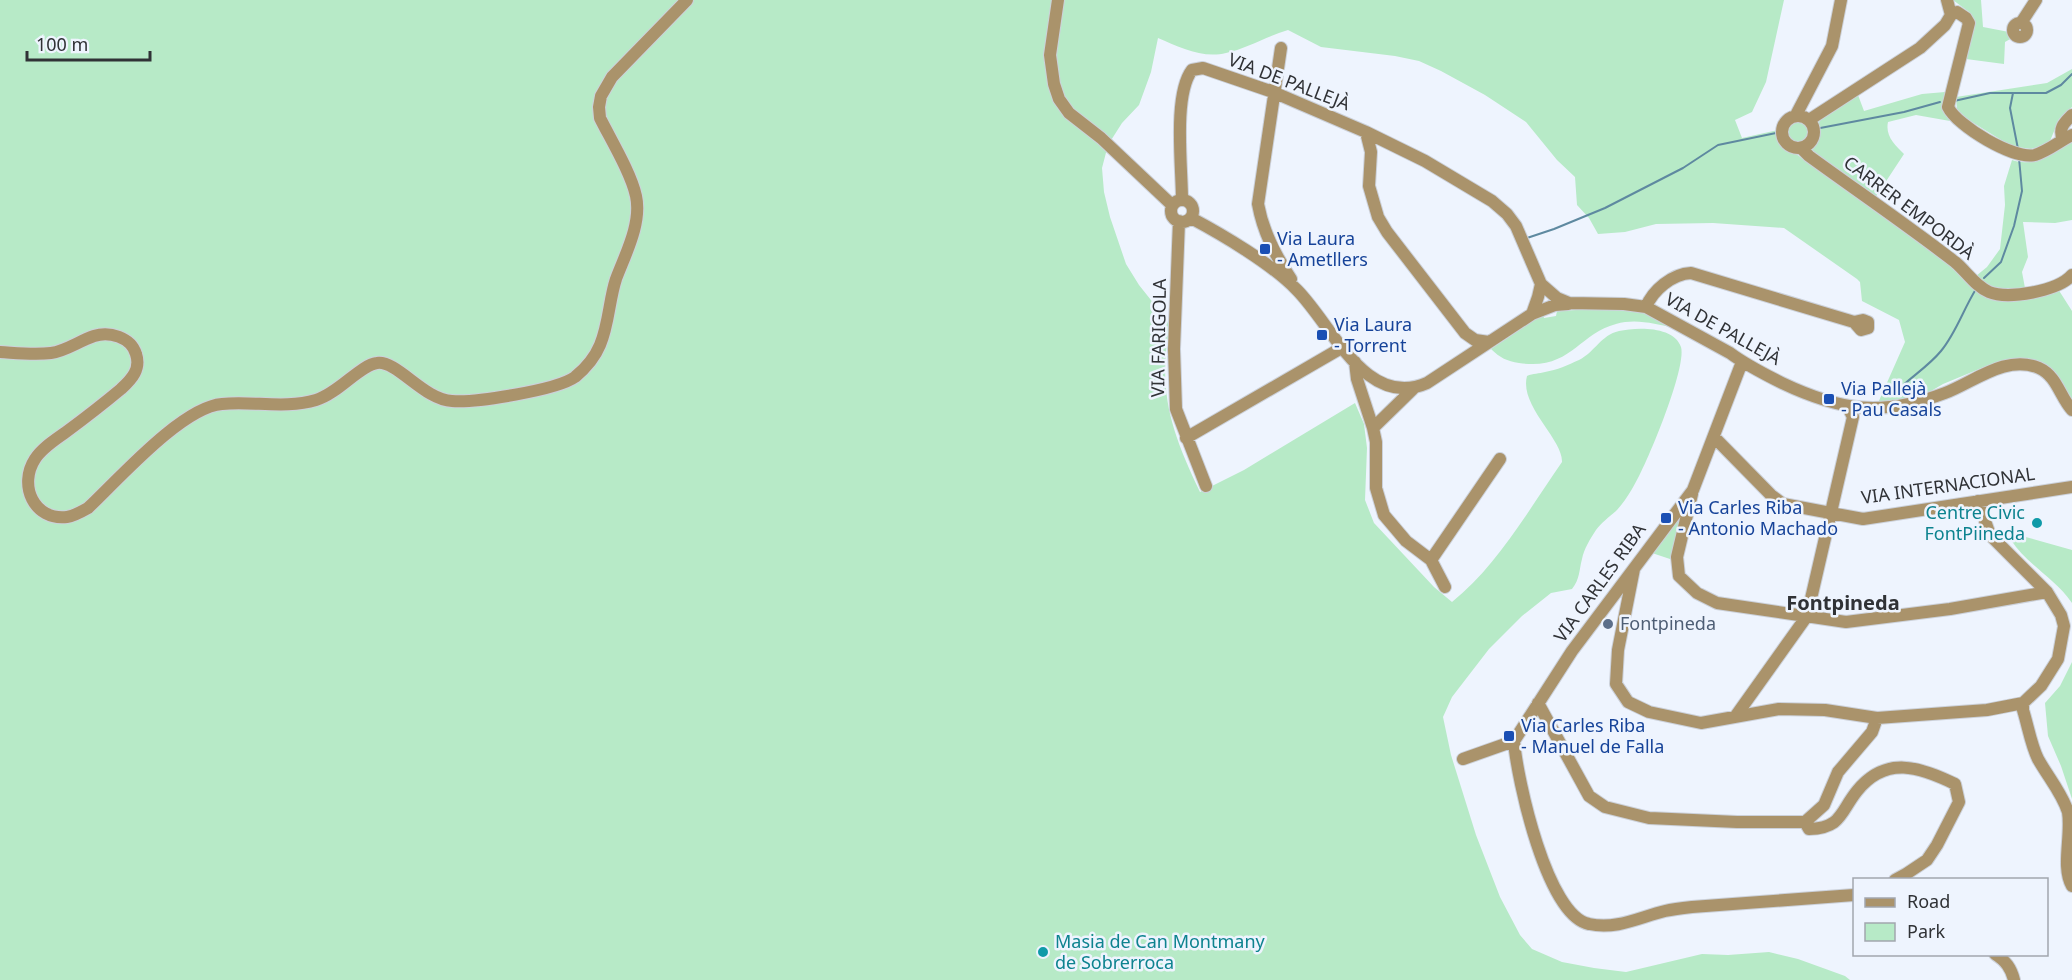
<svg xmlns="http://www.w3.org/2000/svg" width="2072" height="980" font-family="'Noto Sans',sans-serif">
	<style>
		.green { fill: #b7eac7 }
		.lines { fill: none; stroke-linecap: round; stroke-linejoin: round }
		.stream { stroke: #5e89a0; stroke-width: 2 }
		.minor-casing { stroke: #ccd1da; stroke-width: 14 }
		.minor { stroke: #aa936b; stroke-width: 12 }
		.transit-dot { fill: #1a4fb4; stroke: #eef4fe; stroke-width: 2 }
		.culture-dot { fill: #0f9aa8; stroke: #eef4fe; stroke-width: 2 }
		.service-dot { fill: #5c6f8a; stroke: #eef4fe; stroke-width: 2 }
		.labels { text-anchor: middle; stroke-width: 5; stroke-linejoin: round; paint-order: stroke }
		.street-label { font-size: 18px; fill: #303236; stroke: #eef4fe }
		.transit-label { font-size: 18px; fill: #164399; stroke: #eef4fe; text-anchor: start }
		.culture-label { font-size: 18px; fill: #0d838f; stroke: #eef4fe; text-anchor: end }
		.service-label { font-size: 18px; fill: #4e5e75; stroke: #eef4fe; text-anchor: start }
		.neighbourhood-label { font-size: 20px; font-weight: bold; fill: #303236; stroke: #eef4fe }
	</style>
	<rect width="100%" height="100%" fill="#eef4fe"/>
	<path class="green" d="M0 0H1784L1766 82 1752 112 1735 120 1742 138 1778 130 1779 137 1785 146 1953 267 1978 291 2058 289 2072 311V406L2055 373 1989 365 1943 384 1926 394 1910 399 1878 403 1905 342 1899 320 1862 301 1860 282 1857 279 1784 228 1713 223 1656 224 1625 232 1598 234 1589 218 1577 205 1575 177 1557 160 1526 122 1485 95 1441 71 1419 61 1395 56 1321 47 1288 30C1267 36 1248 48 1226 53 1203 59 1179 47 1158 38L1151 72 1139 105 1122 123 1108 145 1102 168 1104 192 1110 217 1126 264 1139 285 1170 324C1157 391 1171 431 1200 492L1244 470 1355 403 1364 424 1367 448 1365 500 1374 523 1434 587 1452 602C1498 565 1529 509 1562 462 1563 439 1519 406 1527 376 1533 373 1539 374 1545 372 1557 370 1568 365 1579 360 1595 352 1601 335 1619 331 1637 327 1674 326 1681 347 1687 368 1645 469 1632 489 1627 497 1622 505 1616 511 1609 517 1601 523 1596 530 1590 539 1584 549 1582 559 1579 570 1580 579 1572 589L1551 593 1522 616 1489 649 1452 697 1443 717 1451 755 1476 835 1500 897 1520 935 1532 949 1562 962 1594 968 1626 972 1702 954 1728 955 1769 952 1798 959 1845 976 1850 980H0Z
		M1953 0H1981L1983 27 2009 32 2012 38 2005 42 2004 64 1966 59 1975 25 1969 12Z
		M2072 69V107L2059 119 2050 141 2044 145 2031 149 2011 146 1967 119 1957 110 1956 97 2047 83Z
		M1945 92 1943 107 1950 121 1916 115 1888 122C1885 136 1895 145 1904 154L1875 198 1816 155 1812 149 1820 119 1858 95 1864 111 1922 94Z
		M1785 132a13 13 0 1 1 26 0a13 13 0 1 1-26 0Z
		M2072 142V220L2055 223 2023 222 2028 257 2022 272 2025 288C2005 290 1991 290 1976 276L1987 267 2000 249 2005 205 2004 186 2012 160C2034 168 2054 153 2072 142Z
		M1614 308 1646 313 1675 328C1655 324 1636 318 1616 324 1578 334 1570 371 1519 363 1507 361 1500 358 1491 349L1543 314 1544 318 1556 316 1557 311Z
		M1684 509 1673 560 1649 552Z
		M2015 534 2072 550V603C2055 578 2027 565 2011 540Z
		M2072 662V799L2061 766 2048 736 2045 703 2060 686Z"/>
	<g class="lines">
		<path class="stream" d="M2013 93 2010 108 2018 149
			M1954 101 1990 93H2046L2061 85 2072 74
			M1815 129 1904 112 1940 102
			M1527 238 1554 229 1605 208 1683 168 1718 145 1776 133
			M1984 278 2001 262 2014 226 2022 191 2019 158
			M1895 393C1909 378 1928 367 1941 351 1956 333 1963 310 1976 289"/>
		<g class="minor-casing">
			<path id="minor" d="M1058 0 1050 55 1054 84 1059 99 1069 113 1101 138 1172 205
				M1947 0 1951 15
				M2013 30a7 7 0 1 1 14 0a7 7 0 1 1-14 0Z
				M2021 23 2036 0
				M1281 48 1258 204C1263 232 1275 255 1291 279
				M1796 115 1832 46 1841 0
				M1782 132a16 16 0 1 1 32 0a16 16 0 1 1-32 0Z
				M1809 120 1920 48 1945 25 1951 15 1957 12 1966 18 1969 23 1948 107C1957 126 2014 160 2035 155 2048 151 2060 141 2072 135
				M1366 132 1371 152 1369 186 1378 217 1387 232 1465 333 1475 340 1489 342
				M2063 140C2058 128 2064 123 2072 115
				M1801 148 1809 156C1857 191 1907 225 1955 262 1966 271 1975 286 1989 292 2008 300 2058 291 2072 275
				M1171 211a11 11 0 1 1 22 0a11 11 0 1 1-22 0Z
				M1182 200C1182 167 1173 95 1192 70L1203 68 1273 92 1366 132 1425 161 1492 201 1507 214 1516 226 1541 284 1557 298 1569 303 1624 304 1646 307 1730 353C1746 365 1764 374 1782 383 1841 411 1882 417 1945 393 1974 382 2006 354 2039 368 2057 376 2060 397 2072 410
				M1191 218C1223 235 1272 264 1297 290 1332 325 1366 410 1427 383L1532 314 1555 305 1568 304
				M1179 221 1174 349 1176 409 1206 486
				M1646 307C1653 290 1672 274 1691 273L1854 322 1863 320 1868 322V328L1861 330 1854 322
				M1532 314 1538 297 1541 284
				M0 352C17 353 34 355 51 353 66 351 79 341 94 336 109 331 131 337 136 354 141 369 132 379 121 389 103 404 85 418 66 432 55 440 42 448 35 459 18 485 34 521 67 517 74 516 81 512 88 508 118 480 182 407 222 404 253 401 286 409 316 400 339 393 360 365 377 363 397 360 424 400 452 401 475 403 557 390 575 377 586 368 595 357 600 345 609 324 609 300 616 279 625 255 642 223 636 196 631 173 611 140 600 118L599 107 601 96 612 77 687 0
				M1355 362 1357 379 1373 428 1376 442V488L1384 515 1406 541 1431 560 1445 587
				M1373 428 1414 388
				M1714 437 1771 495 1783 504 1863 519 2072 487
				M1186 438 1343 347
				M1692 494 1677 557 1679 576 1697 593 1717 603 1846 622 1950 609 2047 592
				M1978 501 1990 535 2047 592 2061 615 2064 626 2058 659 2041 686 2023 703V710C2028 726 2031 745 2038 759 2048 777 2062 793 2068 812 2072 835 2061 867 2072 886
				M1431 560 1500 459
				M1634 569 1618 650 1616 684 1628 702 1649 712 1701 723 1779 709 1825 710 1877 718 1987 710 2023 703
				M1538 703 1589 796 1605 807 1649 818 1737 822H1805L1824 805 1838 772 1872 732 1877 718
				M1735 717 1807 616 1853 417 1848 407
				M1514 741C1517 779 1547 916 1589 924 1617 930 1640 917 1665 911 1674 909 1683 908 1692 907L1854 895
				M1463 759 1514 741 1572 651 1693 490 1742 362
				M1805 822 1809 829C1842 828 1840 812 1857 791 1886 755 1920 767 1955 784L1959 802 1937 845 1927 860 1906 874 1895 880
				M1995 954C2006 961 2011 968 2014 980"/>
		</g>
		<use href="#minor" class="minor"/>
	</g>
	<g class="transit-dot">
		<rect x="1259" y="243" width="12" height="12" rx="3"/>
		<rect x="1316" y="329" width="12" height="12" rx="3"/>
		<rect x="1823" y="393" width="12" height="12" rx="3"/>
		<rect x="1660" y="512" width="12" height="12" rx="3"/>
		<rect x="1503" y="730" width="12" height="12" rx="3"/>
	</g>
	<g class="culture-dot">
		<circle cx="2037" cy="523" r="6"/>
		<circle cx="1043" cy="952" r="6"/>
	</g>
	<circle class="service-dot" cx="1608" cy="624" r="6"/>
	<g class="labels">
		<g class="street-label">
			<text transform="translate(1289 82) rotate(21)" y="6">VIA DE PALLEJÀ</text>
			<text transform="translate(1909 208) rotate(37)" y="6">CARRER EMPORDÀ</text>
			<text transform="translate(1723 329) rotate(29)" y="6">VIA DE PALLEJÀ</text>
			<text transform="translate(1159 338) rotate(-89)" y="6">VIA FARIGOLA</text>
			<text transform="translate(1948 486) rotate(-8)" y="6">VIA INTERNACIONAL</text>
			<text transform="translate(1600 583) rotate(-54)" y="6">VIA CARLES RIBA</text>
		</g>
		<g class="transit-label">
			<text x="1277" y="245">Via Laura<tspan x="1277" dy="21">- Ametllers</tspan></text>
			<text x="1334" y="331">Via Laura<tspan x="1334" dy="21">- Torrent</tspan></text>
			<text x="1841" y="395">Via Pallejà<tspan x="1841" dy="21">- Pau Casals</tspan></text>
			<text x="1678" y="514">Via Carles Riba<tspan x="1678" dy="21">- Antonio Machado</tspan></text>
			<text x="1521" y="732">Via Carles Riba<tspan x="1521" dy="21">- Manuel de Falla</tspan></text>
		</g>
		<g class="culture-label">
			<text x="2025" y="519">Centre Civic<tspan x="2025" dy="21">FontPiineda</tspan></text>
			<text x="1055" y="948" text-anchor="start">Masia de Can Montmany<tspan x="1055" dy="21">de Sobrerroca</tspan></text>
		</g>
		<g class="service-label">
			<text x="1620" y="630">Fontpineda</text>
		</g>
		<g class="neighbourhood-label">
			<text x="1843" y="610">Fontpineda</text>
		</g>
	</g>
	<rect x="1853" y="878" width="195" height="78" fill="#eef4fe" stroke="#a2a6ae" stroke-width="1.5"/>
	<rect x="1865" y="898" width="30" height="9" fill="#aa936b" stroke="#a2a6ae" stroke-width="1.5"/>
	<text x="1907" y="908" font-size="18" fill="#303236">Road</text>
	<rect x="1865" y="923" width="30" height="18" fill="#b7eac7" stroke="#a2a6ae" stroke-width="1.5"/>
	<text x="1907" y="938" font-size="18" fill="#303236">Park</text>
	<path d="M27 51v9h123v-9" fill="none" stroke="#303236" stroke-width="3"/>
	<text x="36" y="51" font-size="18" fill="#303236" stroke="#eef4fe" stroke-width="4.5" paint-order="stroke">100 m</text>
</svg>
